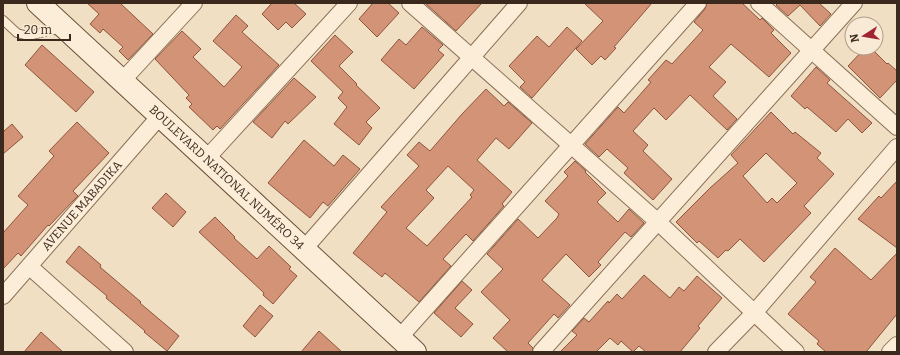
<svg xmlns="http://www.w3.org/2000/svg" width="900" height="355" font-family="Bitter,serif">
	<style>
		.building { fill: #d29376; stroke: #8e553c; fill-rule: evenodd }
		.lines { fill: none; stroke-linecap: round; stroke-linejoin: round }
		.lane-casing { stroke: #8d6f58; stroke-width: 10 }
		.street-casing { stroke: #8d6f58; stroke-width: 18 }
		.secondary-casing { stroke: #6f503b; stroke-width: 24 }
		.lane { stroke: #fbedd7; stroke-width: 8 }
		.street { stroke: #fbedd7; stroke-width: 16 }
		.secondary { stroke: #fbedd7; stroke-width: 22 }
		.labels { text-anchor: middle; stroke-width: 3; stroke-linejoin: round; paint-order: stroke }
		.street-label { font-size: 12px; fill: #3c291d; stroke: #f8ead4 }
	</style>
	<rect width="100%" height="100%" fill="#f1dfc3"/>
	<path class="building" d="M87 3H120L153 34 128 60 119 51 123 47 103 29 100 33 90 24 99 14Z
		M272 3H294L306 14 292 28 286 22 278 30 262 14Z
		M373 3H388L399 13 377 37 359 19Z
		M425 3H482L456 31Z
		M584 3H652L614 47 616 48 605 60 601 56 592 65 576 49 603 21Z
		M707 3H742L760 20 762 18 774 30 771 33 791 53 769 77 731 44 709 67 726 82 713 96 737 119 727 130 690 95 666 120 654 108 633 131 648 145 643 151 672 179 653 200 624 173 628 168 607 149 599 157 585 144 618 107 624 113 651 82 648 80 666 60 672 64 703 30 694 22 705 9Z
		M778 3H819L831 14 820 26 800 5 788 16 776 5Z
		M236 15 248 26 242 32 279 65 220 129 217 126 213 130 189 107 192 104 186 98 189 95 155 59 182 31 201 49 193 57 224 87 242 67 213 41Z
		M422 27 443 45 438 50 444 55 414 89 381 60 399 39 406 45Z
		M567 27 582 41 532 98 520 87 525 82 509 66 537 36 549 47Z
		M335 35 353 52 339 66 357 84 356 85 380 108 366 122 372 128 359 145 334 124 347 107 338 98 343 92 311 61Z
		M42 45 94 92 76 112 25 65Z
		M865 48H871L887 64 888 63 897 71V80L880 98 848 66Z
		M816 67 830 80 827 83 872 123 862 133 848 119 836 132 807 107 805 109 791 96Z
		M294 78 316 97 288 124 285 121 272 138 253 122Z
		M486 89 504 106 508 102 532 123 509 149 496 138 477 160 512 192 502 204 504 206 473 241 466 234 443 259 451 266 419 302 385 273 382 277 353 253 387 212 381 207 419 166 407 155 419 142 430 151 462 114ZM448 166 474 190 470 195 472 197 427 246 406 228 434 198 426 190Z
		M771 112 793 134 795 132 821 153 817 158 834 174 804 206 811 213 764 262 740 239 728 251 726 250 718 258 699 241 697 243 676 222 710 188 738 163 731 155ZM766 153 797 183 777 203 772 198 767 203 743 176Z
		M77 122 109 153 73 191 78 196 73 201 49 226 48 225 21 256 18 253 3 269V233L28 205 18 196 54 156 49 151Z
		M12 124 23 137 3 154V132Z
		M304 140 334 166 343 155 360 169 328 206 323 202 310 218 268 183Z
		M575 161 586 171 585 172 606 193 597 202 618 222 629 209 644 223 631 237 625 232 598 262 601 265 589 277 566 254 542 280 570 305 558 318 554 314 528 343 533 348 532 352H508L493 338 510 320 481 292 503 269 487 254 518 219 538 238 557 218 559 214 545 201 568 176 564 172Z
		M897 181V248L858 219 879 196 881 198Z
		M166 193 186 212 173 227 152 208Z
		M215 217 235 237 234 238 257 259 269 246 291 267 289 269 297 276 273 304 263 295 264 293 199 232Z
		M79 246 101 265 100 267 141 302 140 303 179 336 167 351 144 332 145 331 106 298 107 296 66 262Z
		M835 248 871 280 897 253V314L866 352H826L817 344 819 341 788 314 816 282 810 277Z
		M644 275 670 298 679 287 684 291 697 276 722 298 698 326 700 328 680 352H646L639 346 633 352 621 341 618 345 610 338 596 352H560L577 335 572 331 584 318 589 322 608 301 609 303 617 294 622 299Z
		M462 281 472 290 455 308 473 324 461 337 434 313Z
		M260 305 273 316 255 337 243 326Z
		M319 331 342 352H301Z
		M41 332 63 352H24Z"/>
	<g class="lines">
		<g class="lane-casing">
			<path id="lane" d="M3 20 17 33 28 36 62 28"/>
		</g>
		<g class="street-casing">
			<g id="street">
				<path d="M410 3 571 145 657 221 796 352"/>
				<path d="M759 3 897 127"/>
				<path d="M122 81 194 3"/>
				<path d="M207 158 349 3"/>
				<path d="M304 249 519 3"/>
				<path d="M30 267 125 352"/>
				<path id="s1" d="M3 296 160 116"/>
				<path d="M400 337 698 3"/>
				<path d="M541 352 854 3"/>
				<path d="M716 352 754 313 897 147"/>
				<path d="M890 352 897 345"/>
			</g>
		</g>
		<g class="secondary-casing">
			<g id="secondary">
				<path id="s2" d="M38 3 415 352"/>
			</g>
		</g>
		<use href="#lane" class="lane"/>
		<use href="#street" class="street"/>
		<use href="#secondary" class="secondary"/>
	</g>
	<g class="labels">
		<g class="street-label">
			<text dy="4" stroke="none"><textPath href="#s2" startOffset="257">BOULEVARD NATIONAL NUMÉRO 34</textPath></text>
			<text dy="4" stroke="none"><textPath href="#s1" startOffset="120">AVENUE MABADIKA</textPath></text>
		</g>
	</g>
	<rect width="900" height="355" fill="none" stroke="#3c291d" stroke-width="8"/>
	<g transform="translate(864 36) rotate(258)"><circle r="19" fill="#f8ead4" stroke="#ad9d8b"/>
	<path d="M0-3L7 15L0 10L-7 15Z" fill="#a12431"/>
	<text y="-6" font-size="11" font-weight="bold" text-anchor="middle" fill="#3c291d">N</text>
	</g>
	<path d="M18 34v6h52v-6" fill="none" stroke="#3c291d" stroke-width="2"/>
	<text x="24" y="34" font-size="12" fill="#3c291d" stroke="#f8ead4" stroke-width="3" paint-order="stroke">20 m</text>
</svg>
